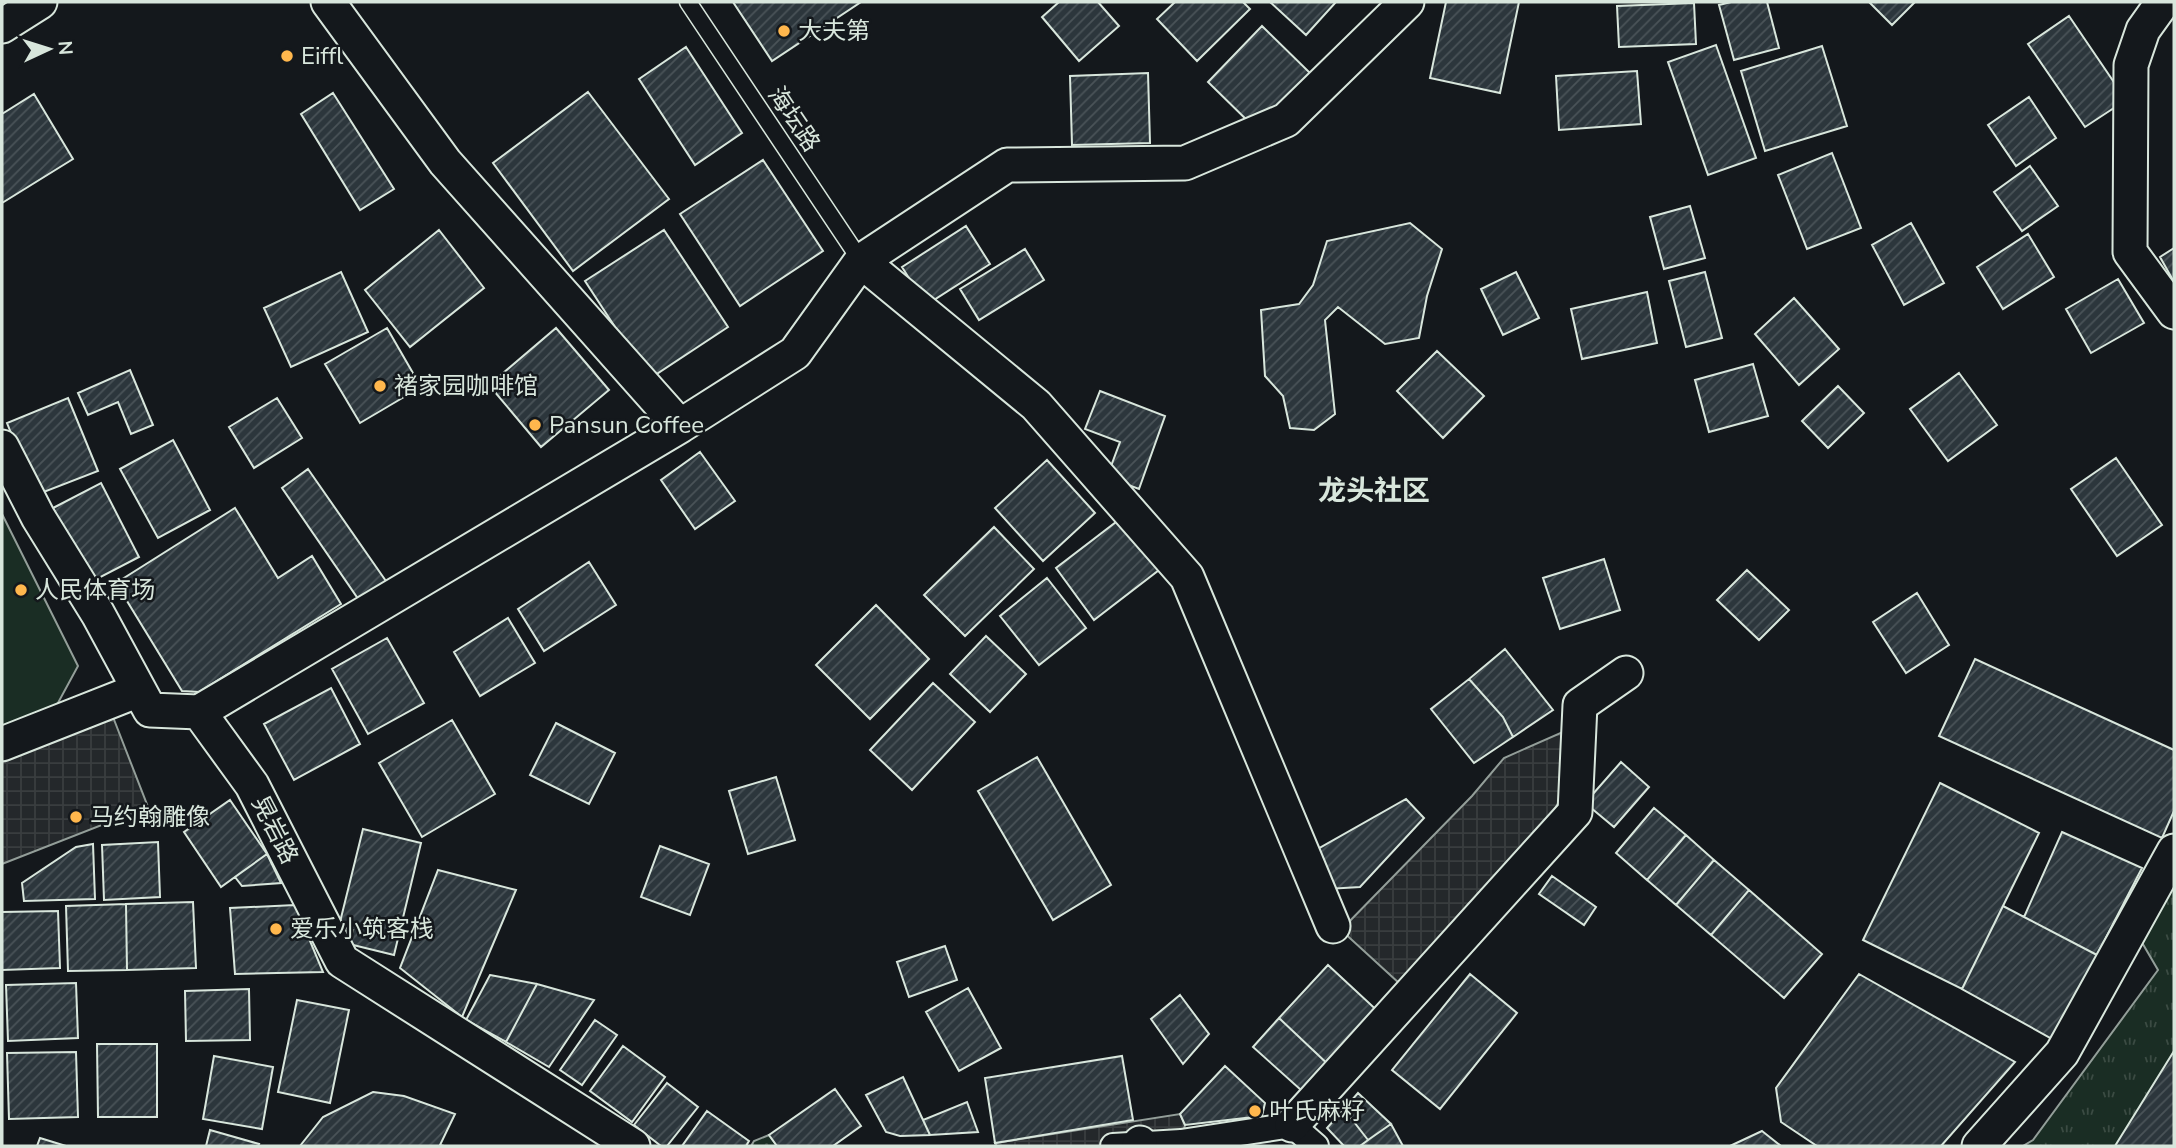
<svg xmlns="http://www.w3.org/2000/svg" width="2176" height="1148" font-family="'Nunito Sans','Noto Sans SC',sans-serif">
	<style>
		.grass { fill: url(#grass-tufts); stroke: #939e99; stroke-width: 2 }
		.garden { fill: url(#garden-dots); stroke: #939e99; stroke-width: 2 }
		.pitch { fill: #1a2d24; stroke: #939e99; stroke-width: 2 }
		.plaza { fill: url(#plaza-grid); stroke: #939e99; stroke-width: 2 }
		.building { fill: url(#building-hatch); stroke: #d8e6dc; stroke-width: 2 }
		.lines { fill: none; stroke-linecap: round; stroke-linejoin: round }
		.service-casing { stroke: #d8e6dc; stroke-width: 19 }
		.pedestrian-casing { stroke: #d8e6dc; stroke-width: 28 }
		.minor-casing { stroke: #d8e6dc; stroke-width: 37 }
		.service { stroke: #14181c; stroke-width: 16 }
		.pedestrian { stroke: #14181c; stroke-width: 24 }
		.minor { stroke: #14181c; stroke-width: 33 }
		.poi-dot { fill: #ffb74d; stroke: #14181c; stroke-width: 2.5 }
		.labels { text-anchor: middle; stroke-width: 5; stroke-linejoin: round; paint-order: stroke }
		.poi-label { font-size: 24px; fill: #d8e6dc; stroke: #14181c; text-anchor: start }
		.street-label { font-size: 24px; fill: #d8e6dc; stroke: #14181c }
		.quarter-label { font-size: 28px; font-weight: bold; fill: #d8e6dc; stroke: #14181c }
	</style>
	<defs>
		<pattern id="grass-tufts" width="24" height="20" patternUnits="userSpaceOnUse" patternTransform="scale(1.75)"><rect width="24" height="20" fill="#1a2d24"/><path d="M3 7l-1-3M5 7V3M7 7l1-3M15 17l-1-3M17 17v-4M19 17l1-3" fill="none" stroke="#3b4b43"/></pattern>
		<pattern id="garden-dots" width="8" height="8" patternUnits="userSpaceOnUse" patternTransform="scale(1.75)"><rect width="8" height="8" fill="#1a2d24"/><path d="M2 2h.1M6 6h.1" fill="none" stroke="#3b4b43" stroke-width="1.8" stroke-linecap="round"/></pattern>
		<pattern id="plaza-grid" width="8" height="8" patternUnits="userSpaceOnUse" patternTransform="scale(1.75)"><rect width="8" height="8" fill="#24282b"/><path d="M0 4h8M4 0v8" fill="none" stroke="#393d3f"/></pattern>
		<pattern id="building-hatch" width="6" height="6" patternUnits="userSpaceOnUse" patternTransform="scale(1.75)"><rect width="6" height="6" fill="#2c363c"/><path d="M-1 1l2-2M0 6l6-6M5 7l2-2" fill="none" stroke="#4a5358"/></pattern>
	</defs>
	<rect width="100%" height="100%" fill="#14181c"/>
	<path class="grass" d="M2174 874V1146H2023L2033 1140 2158 970 2137 934Z"/>
	<path class="garden" d="M769 1135 777 1146H751L754 1141Z"/>
	<path class="pitch" d="M2 514 78 666 52 714 2 732Z"/>
	<path class="plaza" d="M113 717 148 807 2 864V761Z
		M1565 731 1562 796 1538 840 1411 994 1341 930 1472 796 1504 758Z
		M1180 1114 1185 1125 1180 1146H997L995 1143Z"/>
	<path class="building" d="M733 2H861L772 61Z
		M1059 2H1098L1119 26 1079 61 1042 17Z
		M1175 2H1243L1250 9 1197 61 1157 19Z
		M1270 2H1336L1306 35Z
		M1446 2H1519L1500 93 1430 78Z
		M1731 2H1767L1779 48 1734 60 1719 5Z
		M1869 2H1915L1892 25Z
		M1694 3 1696 44 1619 47 1617 6Z
		M2069 16 2126 100 2085 127 2028 44Z
		M1262 26 1310 73 1256 129 1208 82Z
		M1716 45 1756 158 1708 175 1668 62Z
		M1822 46 1847 126 1765 151 1741 71Z
		M686 47 742 133 695 165 639 79Z
		M1637 71 1641 124 1559 130 1556 76Z
		M1148 73 1150 143 1072 145 1070 76Z
		M588 92 669 199 573 271 493 163Z
		M333 93 394 189 360 210 301 114Z
		M34 94 73 159 2 203V114Z
		M2029 97 2056 138 2016 166 1988 125Z
		M1832 153 1861 228 1807 249 1778 175Z
		M763 160 823 251 740 306 680 214Z
		M2030 166 2058 206 2022 231 1994 192Z
		M1690 206 1705 258 1664 269 1650 217Z
		M1410 223 1442 249 1427 296 1419 338 1385 344 1338 307 1325 320 1335 414 1314 430 1290 428 1283 396 1265 376 1261 310 1299 304 1313 285 1327 241Z
		M1911 223 1944 283 1904 305 1872 245Z
		M966 226 990 264 926 305 902 267Z
		M439 230 484 288 410 347 365 290Z
		M664 230 728 327 649 379 585 281Z
		M2028 234 2054 277 2003 309 1977 267Z
		M2174 248V282L2160 257Z
		M1025 249 1044 280 979 320 960 289Z
		M341 272 368 332 291 367 264 308Z
		M1516 272 1539 318 1503 335 1481 289Z
		M1705 272 1722 338 1686 347 1669 281Z
		M2118 279 2144 323 2091 353 2066 309Z
		M1647 292 1657 343 1582 359 1571 309Z
		M1794 298 1839 349 1799 385 1755 334Z
		M387 328 421 387 360 423 325 364Z
		M556 328 609 390 541 447 489 385Z
		M1437 351 1484 396 1443 438 1397 391Z
		M1753 364 1768 416 1709 432 1695 380Z
		M130 370 153 425 131 434 118 402 88 415 78 393Z
		M1959 373 1997 425 1948 461 1910 409Z
		M1838 386 1864 413 1828 448 1802 421Z
		M1100 391 1165 416 1139 489 1107 477 1120 442 1085 429Z
		M68 398 98 471 36 495 7 423Z
		M277 398 302 438 254 468 229 427Z
		M173 440 210 510 158 538 120 469Z
		M700 452 735 501 695 529 661 480Z
		M2116 458 2162 525 2117 556 2071 489Z
		M1047 460 1095 513 1043 561 995 508Z
		M308 469 388 584 361 603 282 488Z
		M101 483 139 557 91 582 53 508Z
		M235 508 278 578 312 556 341 604 199 692 182 691 116 583Z
		M1120 519 1159 570 1094 620 1056 568Z
		M994 527 1034 569 965 636 924 595Z
		M1604 559 1620 610 1560 629 1543 578Z
		M589 562 616 605 544 651 518 609Z
		M1747 570 1789 610 1759 640 1717 600Z
		M1047 578 1086 628 1039 665 1000 616Z
		M1917 593 1949 645 1906 673 1873 622Z
		M876 605 929 659 870 719 816 665Z
		M508 618 535 663 480 696 454 652Z
		M986 636 1026 674 990 712 950 674Z
		M387 638 424 703 368 734 332 669Z
		M1505 649 1553 710 1513 737 1503 717 1469 679Z
		M1975 659 2174 750V811L2162 838 1939 736Z
		M1469 679 1503 717 1513 737 1474 763 1431 709Z
		M933 683 975 722 912 790 870 750Z
		M331 688 360 744 294 780 264 724Z
		M452 720 495 794 422 837 379 763Z
		M556 723 615 753 589 804 530 775Z
		M1037 757 1111 885 1053 920 978 791Z
		M1621 762 1649 787 1614 827 1585 803Z
		M776 777 795 840 748 854 729 791Z
		M1940 783 2039 833 1962 989 1863 940Z
		M1406 799 1424 818 1360 887 1327 889 1309 854Z
		M230 800 267 854 221 887 184 832Z
		M1654 808 1686 835 1647 880 1616 853Z
		M363 829 421 843 394 955 349 944 353 930 339 926Z
		M2062 832 2142 868 2097 955 2024 917Z
		M1686 835 1714 860 1676 905 1647 880Z
		M158 842 160 897 104 900 102 845Z
		M93 844 95 899 24 901 22 883 76 847Z
		M660 846 709 864 690 915 641 897Z
		M267 854 281 883 242 886 235 877Z
		M1714 860 1749 890 1711 935 1676 905Z
		M438 870 516 890 462 1017 400 968Z
		M1552 876 1596 907 1584 925 1539 894Z
		M1749 890 1822 954 1784 998 1711 935Z
		M193 902 196 968 127 970 126 904Z
		M126 904 127 970 68 971 66 906Z
		M295 905 323 972 235 974 230 908Z
		M2003 906 2097 955 2054 1040 1962 989Z
		M58 911 60 968 2 970V912Z
		M945 946 957 980 909 997 897 962Z
		M1328 965 1383 1016 1333 1069 1279 1018Z
		M1470 974 1517 1013 1440 1109 1392 1070Z
		M1859 974 2015 1062 1941 1146H1817L1781 1122 1776 1088Z
		M490 975 537 984 506 1042 466 1020Z
		M76 983 78 1038 8 1041 6 985Z
		M537 984 594 1000 549 1067 506 1042Z
		M968 988 1001 1048 959 1071 926 1012Z
		M249 989 250 1040 186 1041 185 991Z
		M1180 995 1209 1034 1183 1064 1151 1019Z
		M297 1000 349 1010 330 1103 278 1092Z
		M1279 1018 1333 1069 1301 1090 1253 1047Z
		M595 1020 617 1035 582 1085 560 1070Z
		M97 1044H157V1117H98Z
		M623 1046 665 1077 632 1122 590 1091Z
		M2174 1051V1146H2115Z
		M76 1052 78 1117 9 1119 7 1053Z
		M214 1056 273 1067 262 1129 203 1119Z
		M1122 1056 1133 1120 995 1143 985 1078Z
		M1225 1066 1265 1103 1262 1116 1185 1125 1180 1114Z
		M903 1077 923 1120 930 1135 900 1136 886 1132 866 1095Z
		M667 1083 698 1107 667 1146H661L634 1125Z
		M835 1089 861 1126 833 1146H777L769 1135Z
		M373 1092 404 1096 455 1114 440 1145 444 1146H300L323 1117Z
		M1358 1093 1391 1124 1368 1140 1344 1109Z
		M967 1102 978 1132 930 1135 923 1120Z
		M1344 1109 1368 1140 1360 1146H1344L1327 1128Z
		M707 1111 749 1141 746 1146H682Z
		M1391 1124 1403 1146H1360L1368 1140Z
		M210 1130 259 1144 258 1146H206Z
		M1762 1131 1781 1146H1730Z
		M40 1138 66 1146H37Z"/>
	<g class="lines">
		<g class="service-casing">
			<path id="service" d="M688 2 861 261"/>
		</g>
		<g class="pedestrian-casing">
			<path id="pedestrian" d="M1113 1146 1181 1142 1292 1125 1316 1146"/>
		</g>
		<g class="minor-casing">
			<path id="minor" d="M328 2 445 162 680 426 795 353 861 261
				M2163 2 2143 30 2131 65 2130 252 2174 312
				M2 26 40 2
				M2 447 38 517 98 614 150 710 199 712
				M199 712 252 785 342 961 633 1146
				M199 712 680 426
				M2 744 139 690
				M1333 926 1187 577 1036 405 861 261 1007 165 1185 163 1286 120 1407 2
				M1292 1125 1575 812 1580 705 1626 673
				M1139 1146 1140 1143
				M1979 1146 2062 1053 2174 851"/>
		</g>
		<use href="#service" class="service"/>
		<use href="#pedestrian" class="pedestrian"/>
		<use href="#minor" class="minor"/>
	</g>
	<g class="poi-dot">
		<circle cx="784" cy="31" r="7"/>
		<circle cx="287" cy="56" r="7"/>
		<circle cx="380" cy="386" r="7"/>
		<circle cx="535" cy="425" r="7"/>
		<circle cx="21" cy="590" r="7"/>
		<circle cx="76" cy="817" r="7"/>
		<circle cx="276" cy="929" r="7"/>
		<circle cx="1255" cy="1111" r="7"/>
	</g>
	<g class="labels">
		<g class="poi-label">
			<text x="798" y="39">大夫第</text>
			<text x="301" y="64">Eiffl</text>
			<text x="394" y="394">褚家园咖啡馆</text>
			<text x="549" y="433">Pansun Coffee</text>
			<text x="35" y="598">人民体育场</text>
			<text x="90" y="825">马约翰雕像</text>
			<text x="290" y="937">爱乐小筑客栈</text>
			<text x="1269" y="1119">叶氏麻籽</text>
		</g>
		<g class="street-label">
			<text transform="translate(794 119) rotate(56)" y="8">海坛路</text>
			<text transform="translate(275 830) rotate(63)" y="8">晃岩路</text>
		</g>
		<g class="quarter-label">
			<text x="1374" y="500">龙头社区</text>
		</g>
	</g>
	<rect width="2176" height="1148" fill="none" stroke="#d8e6dc" stroke-width="7"/>
	<g transform="translate(49 49) rotate(86)" stroke="#14181c" stroke-width="5" paint-order="stroke">
	<path d="M0-5L12 26L0 18L-12 26Z" fill="#d8e6dc"/>
	<text y="-10" font-size="19" font-weight="bold" text-anchor="middle" fill="#d8e6dc">N</text>
	</g>
</svg>
